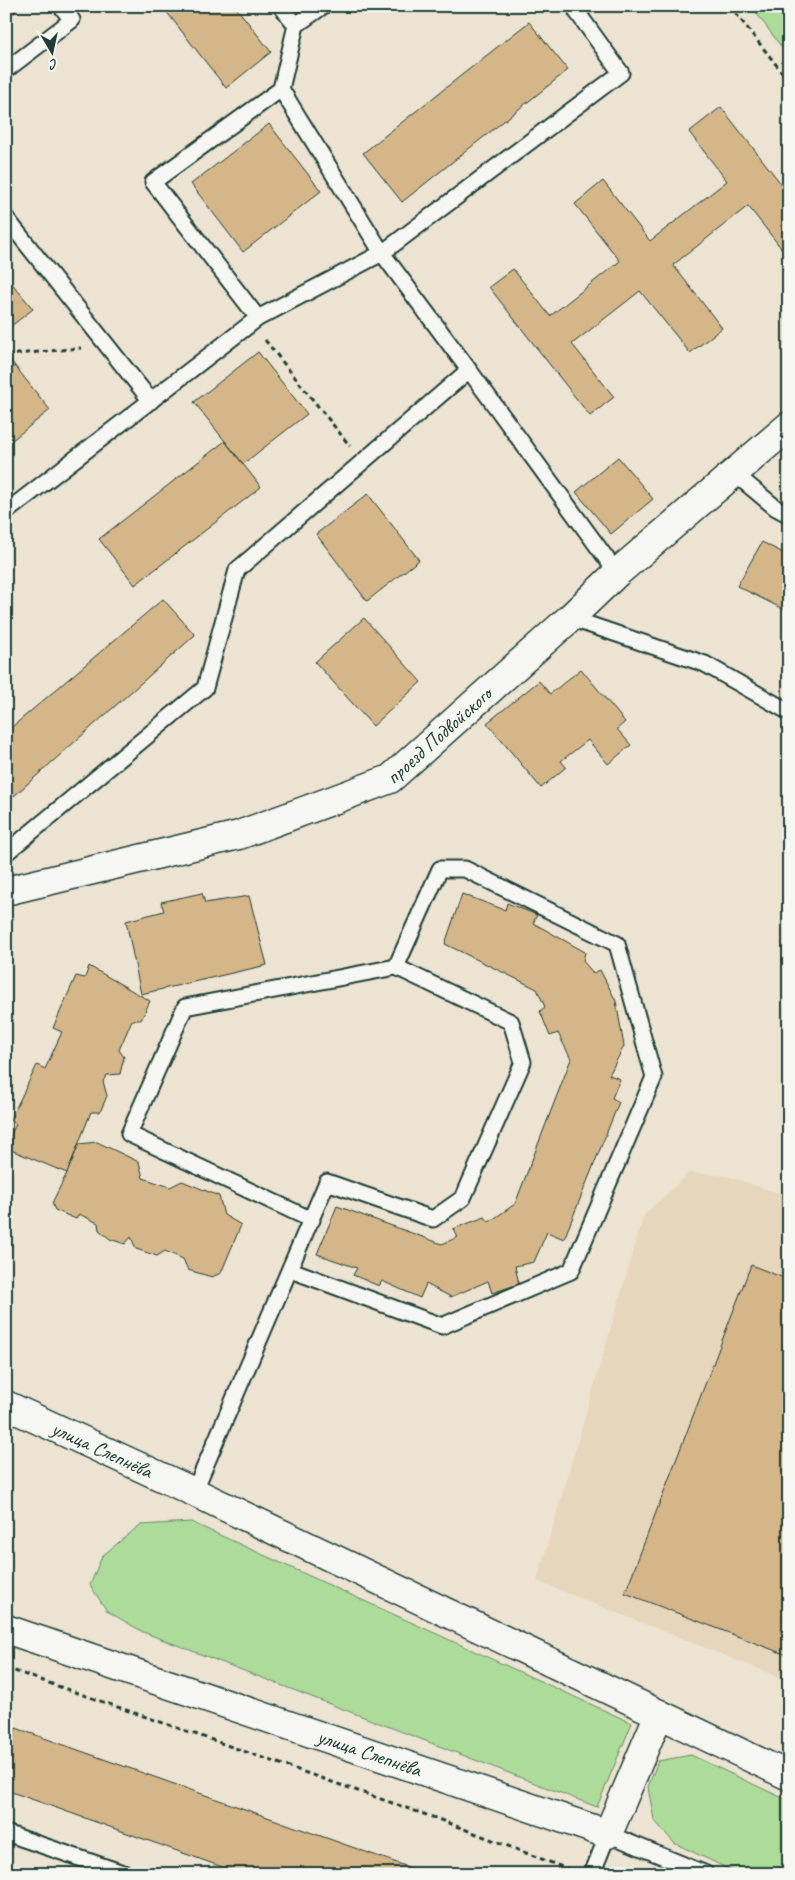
<svg xmlns="http://www.w3.org/2000/svg" width="795" height="1880" font-family="Caveat,sans-serif">
	<style>
		.built { fill: #e5d6bc }
		.green { fill: #addb9a; stroke: #668c67 }
		.building { fill: #d5b689; stroke: #1f3d34 }
		.lines { fill: none; stroke-linecap: round; stroke-linejoin: round }
		.service-casing { stroke: #1f3d34; stroke-width: 19 }
		.minor-casing { stroke: #1f3d34; stroke-width: 31 }
		.tertiary-casing { stroke: #1f3d34; stroke-width: 31 }
		.path { stroke: #1f3d34; stroke-width: 3; stroke-dasharray: 5 4; stroke-linecap: butt }
		.service { stroke: #f6f6f2; stroke-width: 15 }
		.minor { stroke: #f6f6f2; stroke-width: 28 }
		.tertiary { stroke: #f6f6f2; stroke-width: 28 }
		.labels { text-anchor: middle; stroke-width: 4.5; stroke-linejoin: round; paint-order: stroke }
		.street-label { font-size: 21px; fill: #1f3d34; stroke: #f6f6f2 }
	</style>
	<rect width="100%" height="100%" fill="#ece3d2"/>
	<filter id="ink" filterUnits="userSpaceOnUse"><feTurbulence type="fractalNoise" baseFrequency=".02" numOctaves="2"/><feDisplacementMap in="SourceGraphic" scale="10" xChannelSelector="R" yChannelSelector="G"/><feConvolveMatrix kernelMatrix="1 2 1 2 8 2 1 2 1" color-interpolation-filters="sRGB"/></filter>
	<g filter="url(#ink)">
		<path class="built" d="M689 1173 727 1176 789 1197V1681L537 1581 644 1215Z"/>
		<path class="green" d="M751 6H789V57Z
			M191 1522 632 1723 597 1807 143 1632 107 1611 90 1585 102 1556 140 1525Z
			M691 1755 789 1801V1874H739L674 1843 654 1820 648 1787 658 1761Z"/>
		<path class="building" d="M6 6H12L16 11 6 19Z
			M162 6H235L271 52 226 88Z
			M529 22 568 70 402 202 363 153Z
			M721 107 789 194V258L748 206 673 265 722 328 690 353 640 291 572 344 614 397 590 416 489 287 513 269 550 316 620 261 575 204 603 181 650 241 727 181 689 132Z
			M269 124 321 191 243 252 191 184Z
			M6 276 33 309 6 330Z
			M258 352 307 414 243 464 194 402Z
			M6 354 15 366 6 373Z
			M15 366 50 410 6 445V373Z
			M225 441 261 487 135 585 99 539Z
			M618 457 653 499 611 534 576 492Z
			M368 494 419 560 367 601 316 534Z
			M762 542 785 554 789 548V612L737 586Z
			M163 599 195 635 6 803V732Z
			M364 618 421 682 373 726 315 662Z
			M581 669 625 722 617 729 631 745 608 764 588 740 561 761 566 767 541 788 487 723 539 681 550 694Z
			M202 893 205 903 249 896 267 965 141 994 126 921 164 911 161 902Z
			M462 894 505 910 507 903 537 915 533 923 585 952 583 961 593 973 600 970 616 1001 624 1046 609 1075 620 1079 612 1098 619 1102 564 1239 547 1232 534 1262 515 1266 519 1284 492 1293 488 1281 451 1297 426 1284 420 1298 382 1281 379 1286 353 1275 357 1268 317 1254 337 1206 442 1244 458 1237 453 1229 485 1217 489 1222 515 1204 571 1059 558 1033 550 1036 540 1011 545 1007 537 989 445 944Z
			M89 966 150 1001 141 1020H132L119 1050 124 1057 120 1074 107 1075 103 1081 107 1096 100 1112H91L67 1173 6 1148V1144L16 1124 10 1120 37 1065 45 1069 62 1032 53 1028 76 976 85 978Z
			M97 1142 139 1162 143 1178 170 1187 182 1181 219 1196 224 1215 241 1225 221 1273 212 1277 188 1270 183 1259 165 1251 157 1256 136 1249 131 1237 125 1244 110 1239 99 1230 98 1223 79 1214 76 1219 55 1210 52 1203 67 1173 79 1144Z
			M751 1265 789 1280V1656L625 1593Z
			M16 1728 428 1874H242L6 1790V1759Z"/>
		<g class="lines">
			<g class="service-casing">
				<path id="service" d="M281 6 296 25 323 6
					M296 25 281 89 382 253 469 370
					M6 70 72 20 61 6
					M281 89 153 182 258 318 382 253 621 73 577 12 585 6
					M6 218 151 401
					M735 474 776 508 789 515
					M6 512 258 318
					M570 618 705 664 789 712
					M6 853 205 688 237 570 469 370 617 573
					M312 1220 129 1134 185 1007 396 967
					M194 1492 327 1182 433 1219 463 1198 523 1062 511 1022 396 967 440 869H465L617 944 654 1077 571 1271 442 1326 291 1270
					M6 1833 126 1874
					M592 1874 608 1834 706 1874"/>
			</g>
			<g class="minor-casing">
				<g id="minor">
					<path id="s1" d="M6 891 239 835 390 779 570 618 617 573 789 426"/>
					<path id="s2" d="M6 1629 608 1834 659 1714"/>
				</g>
			</g>
			<g class="tertiary-casing">
				<g id="tertiary">
					<path id="s3" d="M6 1405 194 1492 789 1776"/>
				</g>
			</g>
			<path class="path" d="M535 6 539 8 557 10
				M730 6 789 81
				M605 8 617 6
				M265 340 350 446
				M7 355 81 348
				M6 1668 438 1819 570 1870"/>
			<use href="#service" class="service"/>
			<use href="#minor" class="minor"/>
			<use href="#tertiary" class="tertiary"/>
		</g>
	</g>
	<g class="labels">
		<g class="street-label">
			<text dy="7" stroke="none"><textPath href="#s1" startOffset="466">проезд Подвойского</textPath></text>
			<text dy="7" stroke="none"><textPath href="#s3" startOffset="106">улица Слепнёва</textPath></text>
			<text dy="7" stroke="none"><textPath href="#s2" startOffset="384">улица Слепнёва</textPath></text>
		</g>
	</g>
	<rect width="795" height="1880" fill="none" stroke="#f6f6f2" stroke-width="25"/>
	<rect x="12" y="12" width="770" height="1855" fill="none" stroke="#1f3d34" stroke-width="2" filter="url(#ink)"/>
	<g transform="translate(52 52) rotate(171)" stroke="#f6f6f2" stroke-width="4" paint-order="stroke">
	<path d="M0-4L9 19L0 12L-9 19Z" fill="#1f3d34"/>
	<text y="-8" font-size="14" font-weight="bold" text-anchor="middle" fill="#1f3d34">С</text>
	</g>
</svg>
